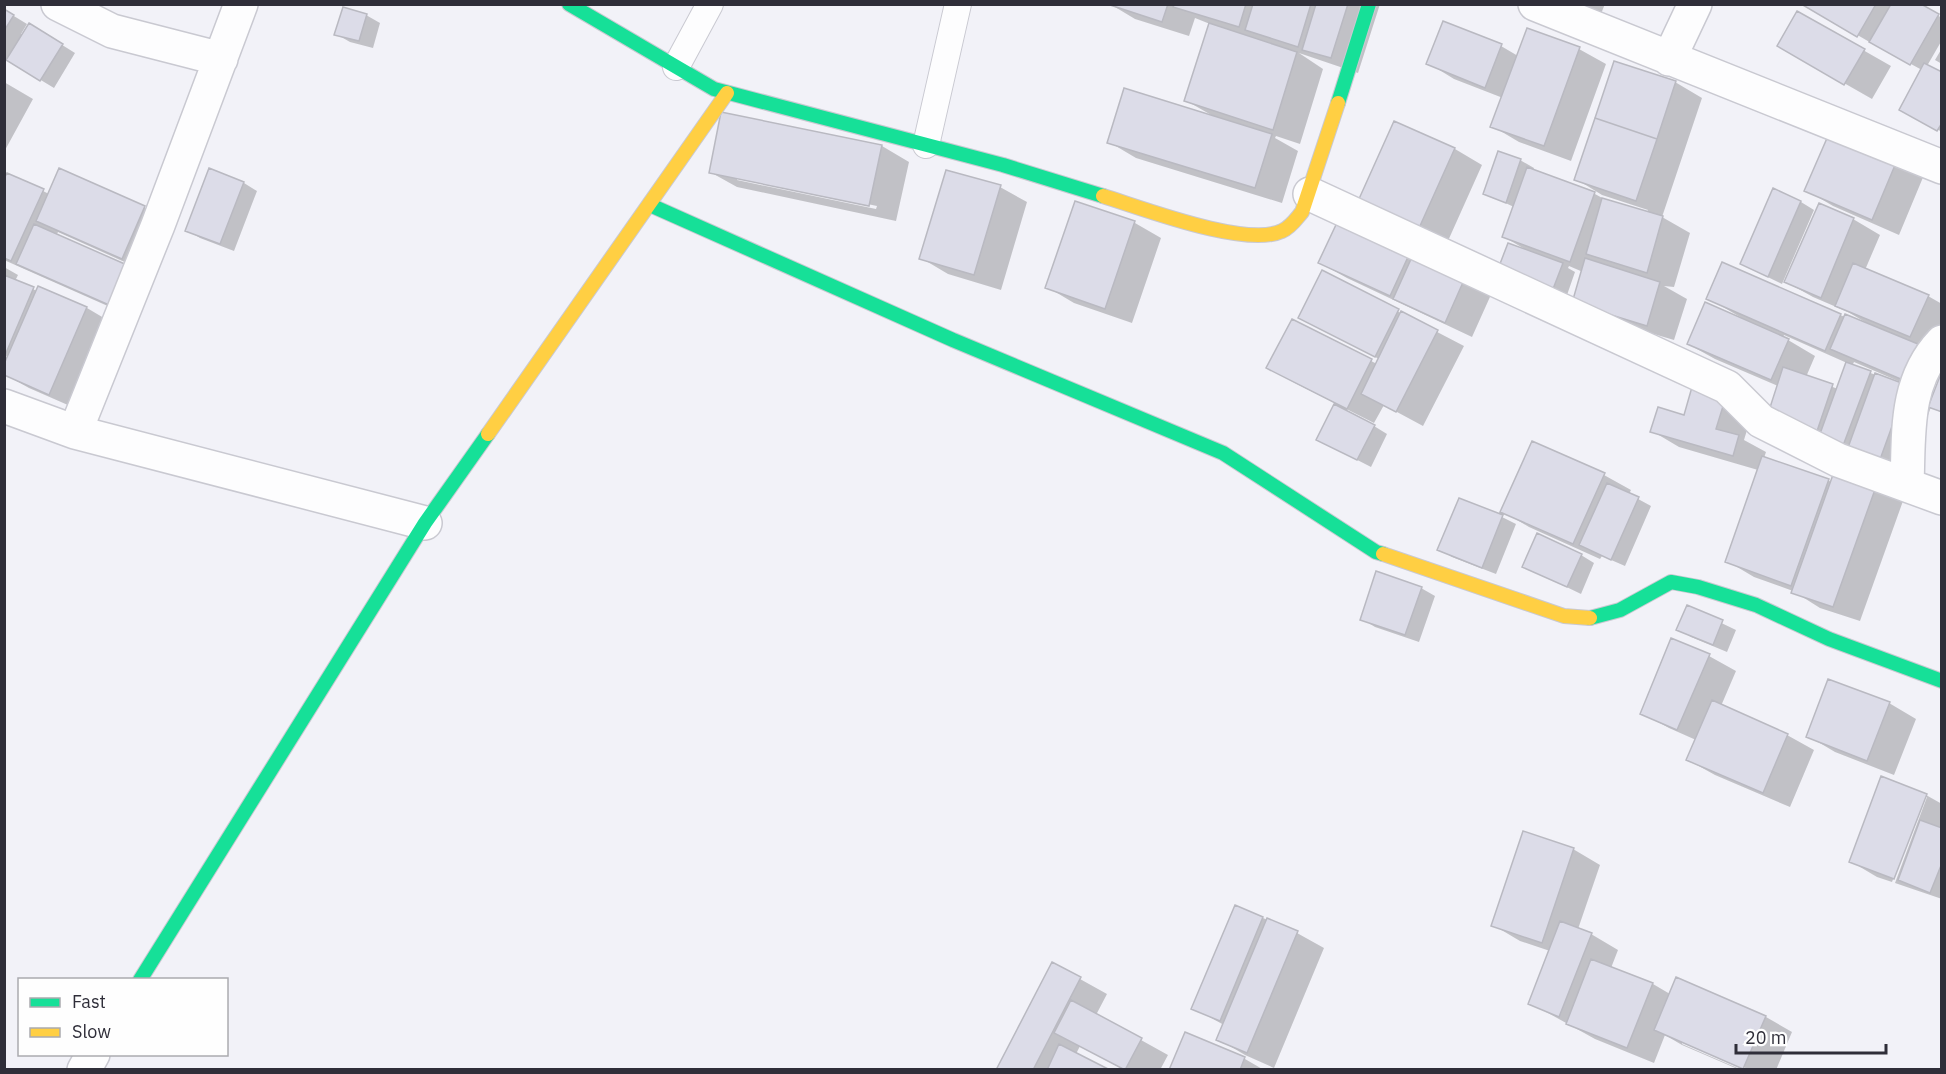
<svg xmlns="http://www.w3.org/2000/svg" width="1946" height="1074" font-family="'IBM Plex Sans',sans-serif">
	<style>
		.shadow { fill: #0003; fill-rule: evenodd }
		.building { fill: #dcdce8; stroke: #b9b9c1; stroke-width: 1.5 }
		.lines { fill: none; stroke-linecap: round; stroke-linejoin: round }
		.lane-casing { stroke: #c9c9d1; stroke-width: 28 }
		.street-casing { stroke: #c9c9d1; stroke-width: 36 }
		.fast-casing { stroke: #c9c9d1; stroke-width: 16 }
		.slow-casing { stroke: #c9c9d1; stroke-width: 16 }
		.lane { stroke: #fdfdfe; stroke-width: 26 }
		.street { stroke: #fdfdfe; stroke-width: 33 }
		.fast { stroke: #16e098; stroke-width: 14 }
		.slow { stroke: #ffcf43; stroke-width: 14 }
	</style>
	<rect width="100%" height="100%" fill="#f2f2f8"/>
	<path class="shadow" d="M1110 4H1380L1358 73 1299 53 1323 69 1300 144 1276 136 1275 138 1298 151 1282 203 1136 158 1109 142 1213 116 1185 100 1210 24 1195 18 1189 36 1135 19Z
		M1561 4H1605L1598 21Z
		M1804 4H1918L1942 18V40L1927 66 1942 74V132L1901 109 1922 70 1885 50V51Z
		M4 10 27 24 21 34 23 35 43 33 75 53 54 88 6 59 4 61Z
		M1798 13 1891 66 1872 99 1779 46Z
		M366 15 380 23 373 48 350 42 336 34Z
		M1444 23 1501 46 1518 56 1528 30 1579 49 1606 64 1571 161 1519 142 1492 126 1503 98 1454 79 1428 63Z
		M1942 48V64L1935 60Z
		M4 82 33 99 4 152Z
		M1675 82 1702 98 1662 217 1690 233 1674 287 1664 286 1687 299 1674 340 1600 318 1583 272 1569 266 1568 268 1575 272 1567 295 1514 276 1523 248 1504 237 1514 207 1484 193 1520 160 1534 168 1533 171 1595 194 1606 200 1647 212 1648 210 1602 195 1576 179Z
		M1395 123 1455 149 1482 165 1443 252 1383 225Z
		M882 146 909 162 896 221 737 187 710 172ZM737 177 877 206 876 209 737 180Z
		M1898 160 1924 175 1899 235 1833 206 1806 190Z
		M60 170 145 208 171 223 149 273 58 232 56 236 126 267 153 282 137 319 4 260V182L43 191 49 194Z
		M210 170 244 183 257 191 234 251 200 238 187 230Z
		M1000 187 1027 202 1001 290 948 274 921 258Z
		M1801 202 1814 210 1782 284 1741 264Z
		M1076 203 1135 223 1161 238 1132 323 1074 303 1047 287Z
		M1342 214 1494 288 1472 337 1347 278 1320 263Z
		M1853 219 1880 235 1865 270 1928 296 1942 304V342L1904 386 1932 402 1942 375V413L1931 407 1905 479 1829 446 1778 386 1715 359 1688 344 1740 317 1708 298 1840 315 1864 324 1865 322 1848 312 1813 297 1786 282ZM1784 335 1847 363 1838 389 1806 377 1815 356 1783 337ZM1854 362 1898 381 1897 383 1852 366Z
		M4 267 18 275 15 281 37 291 39 288 87 308 114 324 77 409 29 388 4 374 9 357 4 355Z
		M1322 272 1464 346 1423 426 1384 405 1374 423 1295 383 1268 368 1292 321 1377 364 1379 359 1300 317Z
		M1695 382 1754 407 1744 440 1766 452 1764 458 1832 482 1836 471 1903 501 1860 621 1820 608 1793 591 1754 577 1727 561 1758 470 1679 447 1652 431 1685 417Z
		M1374 426 1387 434 1371 467 1332 447Z
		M1604 475 1631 490 1629 494 1651 506 1625 566 1602 556 1600 559 1529 527 1502 511Z
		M1502 517 1516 524 1496 574 1452 557 1439 549Z
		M1581 555 1594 563 1581 594 1523 566Z
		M1421 588 1435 596 1419 642 1375 627 1362 619Z
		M1688 607 1736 630 1727 652 1691 637 1678 629Z
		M1709 656 1736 671 1721 706 1787 735 1814 750 1790 807 1715 775 1688 760 1696 740 1669 728 1642 713Z
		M1889 703 1916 719 1894 775 1835 752 1808 736Z
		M1926 795 1942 804V899L1895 883 1927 797H1924L1892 882 1877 877 1850 861Z
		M1573 849 1600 865 1578 929 1591 934 1618 950 1611 968 1653 984 1670 994 1766 1017 1792 1032 1776 1070H1750L1682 1040V1044L1742 1070H1740L1682 1045 1665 1035 1654 1063 1595 1039 1530 1003 1550 951 1520 941 1493 925Z
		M1263 918 1297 933 1324 948 1274 1068 1245 1055 1218 1039 1224 1025 1193 1008Z
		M1080 979 1107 994 1096 1015 1168 1055 1160 1070H1124L1080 1046 1076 1054 1107 1070H998Z
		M1186 1034 1245 1059 1264 1070H1171Z"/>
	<path class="building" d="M1107 4H1168L1162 22Z
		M1174 4H1246L1239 27 1173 7Z
		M1253 4H1311L1298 47 1245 30Z
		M1316 4H1348L1331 58 1302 50Z
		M1801 4H1876L1857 37Z
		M1891 4H1921L1939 14 1910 65 1869 42Z
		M343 7 367 14 359 41 334 35Z
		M4 9 14 15 4 31Z
		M1797 11 1865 49 1844 85 1777 46Z
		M1443 21 1502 44 1485 88 1426 64Z
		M29 23 63 44 40 81 6 60Z
		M1209 23 1297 52 1273 130 1184 101Z
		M1527 28 1580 47 1544 146 1490 127Z
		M1614 61 1676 81 1657 139 1595 118Z
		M1924 63 1942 72V123L1937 131 1899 110Z
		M1124 88 1272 134 1255 188 1107 143Z
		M721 112 882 145 869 206 709 173Z
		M1595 118 1657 139 1636 201 1574 180Z
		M1394 121 1455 148 1415 237 1354 210Z
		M1831 129 1898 158 1872 220 1804 191Z
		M1498 151 1521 159 1506 203 1483 194Z
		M1527 167 1595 192 1570 262 1502 237Z
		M59 168 145 206 122 259 36 221Z
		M209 168 244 182 220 244 185 231Z
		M946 170 1001 185 974 275 919 259Z
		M7 173 44 189 11 261 4 258V178Z
		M1773 188 1801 201 1768 277 1740 264Z
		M1602 198 1663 216 1647 273 1586 254Z
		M1075 201 1135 221 1105 309 1045 288Z
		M1819 203 1854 218 1821 298 1784 282Z
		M1342 212 1414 244 1390 296 1318 263Z
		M34 224 127 265 109 305 16 264Z
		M1508 243 1563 263 1553 289 1498 269Z
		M1416 248 1468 271 1445 323 1393 299Z
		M1585 258 1660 282 1647 326 1572 303Z
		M1722 262 1841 314 1825 351 1706 299Z
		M1853 263 1929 295 1910 337 1835 306Z
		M1322 270 1399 309 1375 357 1298 318Z
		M4 275 34 287 6 353 4 352Z
		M38 286 87 307 49 395 4 375V364Z
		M1705 302 1789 339 1771 380 1687 344Z
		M1401 311 1438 330 1396 412 1361 394Z
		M1845 314 1918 344 1903 380 1830 349Z
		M1292 319 1372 359 1347 409 1266 368Z
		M1846 362 1871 371 1841 451 1817 442Z
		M1783 367 1833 384 1815 437 1766 420Z
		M1942 371V412L1928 407Z
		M1875 373 1907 385 1878 465 1846 453Z
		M1694 380 1728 390 1716 429 1739 435 1733 456 1650 432 1658 407 1684 415Z
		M1334 404 1375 425 1357 460 1316 440Z
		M1532 441 1605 473 1573 544 1500 512Z
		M1762 456 1829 479 1791 586 1725 562Z
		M1835 469 1877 484 1833 607 1791 593Z
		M1607 483 1639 497 1611 560 1579 545Z
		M1459 498 1503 515 1482 568 1437 550Z
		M1537 533 1582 554 1567 587 1522 567Z
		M1376 571 1422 587 1405 635 1360 620Z
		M1687 605 1723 620 1713 645 1676 630Z
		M1671 638 1710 654 1677 730 1640 714Z
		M1828 679 1890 702 1867 761 1806 737Z
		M1712 700 1788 734 1763 793 1686 760Z
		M1881 776 1927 794 1894 879 1849 862Z
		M1920 820 1942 828V863L1930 893 1898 880Z
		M1523 831 1574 848 1542 943 1491 926Z
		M1235 905 1263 917 1220 1021 1191 1009Z
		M1267 918 1298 931 1247 1053 1216 1040Z
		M1560 921 1592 933 1559 1017 1528 1004Z
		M1591 959 1653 983 1627 1048 1566 1024Z
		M1052 962 1081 977 1033 1070H996Z
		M1676 977 1766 1016 1743 1069 1654 1030Z
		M1071 1000 1142 1038 1125 1070 1054 1033Z
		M1185 1032 1245 1057 1240 1070H1169Z
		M1059 1044 1110 1070H1047Z"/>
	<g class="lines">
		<g class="lane-casing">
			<path id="lane" d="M676 67 710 4
				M926 145 958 4"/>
		</g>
		<g class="street-casing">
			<path id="street" d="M58 4 112 31 221 59
				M1535 4 1942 167
				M1669 59 1695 4
				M1310 194 1727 387 1761 421 1838 460 1942 498
				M4 406 75 432 425 523
				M75 432 158 225 241 4
				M1907 485C1909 435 1904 382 1942 342
				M84 1070 93 1054"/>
		</g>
		<g class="fast-casing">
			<path id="fast" d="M569 4 714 89 1003 165 1103 196
				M1338 103 1369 4
				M650 205 953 340 1223 453 1376 552 1383 554
				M1590 618 1620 610 1671 582 1698 587 1756 605 1829 639 1942 681
				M140 980 425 523 488 434"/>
		</g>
		<g class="slow-casing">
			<path id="slow" d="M1103 196C1142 208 1246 248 1282 231 1291 227 1296 219 1302 212L1338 103
				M488 434 727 93
				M1383 554 1564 616 1590 618"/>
		</g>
		<use href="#lane" class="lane"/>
		<use href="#street" class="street"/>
		<use href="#fast" class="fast"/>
		<use href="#slow" class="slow"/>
	</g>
	<rect width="1946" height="1074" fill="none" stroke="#2f2e39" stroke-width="12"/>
	<rect x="18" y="978" width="210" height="78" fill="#fefefe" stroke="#ababaf" stroke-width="1.5"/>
	<rect x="30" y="998" width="30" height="9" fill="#16e098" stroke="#ababaf" stroke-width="1.5"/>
	<text x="72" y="1008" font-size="18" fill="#2f2e39">Fast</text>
	<rect x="30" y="1028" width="30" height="9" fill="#ffcf43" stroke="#ababaf" stroke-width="1.5"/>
	<text x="72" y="1038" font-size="18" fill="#2f2e39">Slow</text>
	<path d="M1736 1044v9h150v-9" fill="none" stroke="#2f2e39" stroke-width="3"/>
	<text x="1745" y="1044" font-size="18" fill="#2f2e39" stroke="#fefefe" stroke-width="4.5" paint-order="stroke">20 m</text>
</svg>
